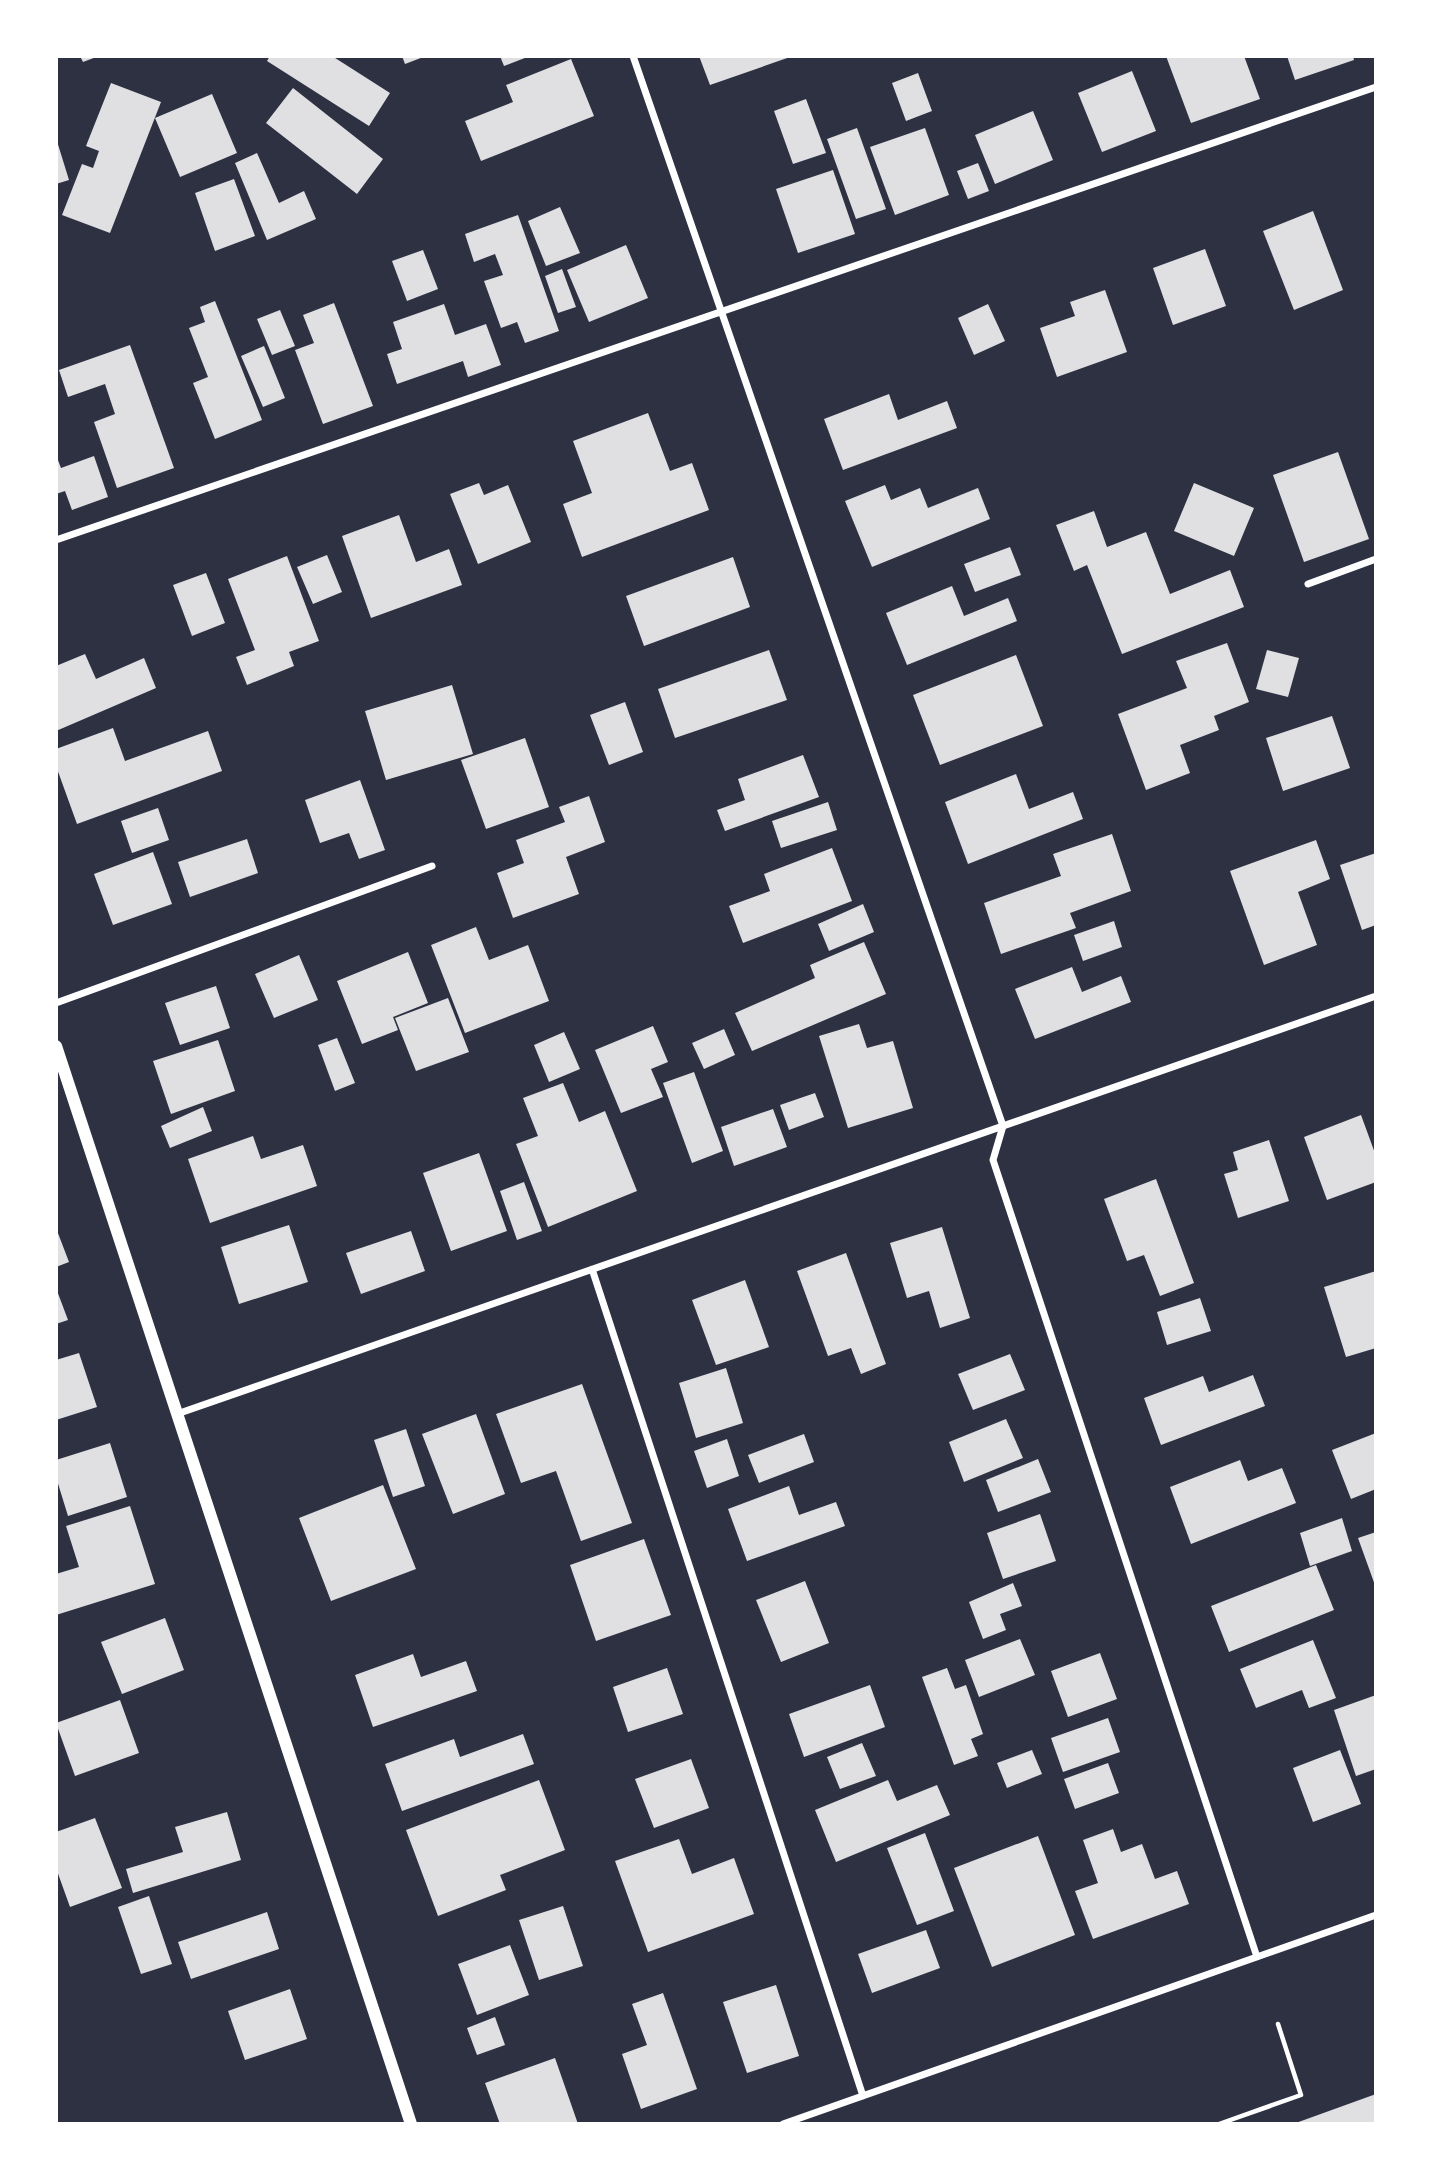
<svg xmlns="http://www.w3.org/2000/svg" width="1432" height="2180" font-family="Bitter,serif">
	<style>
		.building { fill: #e0e0e3 }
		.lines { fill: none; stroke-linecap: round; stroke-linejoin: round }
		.path { stroke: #fff; stroke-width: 4.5 }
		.minor { stroke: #fff; stroke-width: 7 }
		.tertiary { stroke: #fff; stroke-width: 12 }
	</style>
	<rect width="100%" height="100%" fill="#2d3142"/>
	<path class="building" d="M80 56H99L83 62Z
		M270 56H332L390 93 369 126 267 61Z
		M402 56H426L405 64Z
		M500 56H530L504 66Z
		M699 56H793L710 85Z
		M1166 56H1244L1260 99 1191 123Z
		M1287 56H1353L1354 60 1295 80Z
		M571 59 594 116 481 161 465 121 513 102 506 85Z
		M1132 71 1156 131 1102 152 1078 93Z
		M918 73 932 111 906 121 892 83Z
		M111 83 161 102 110 233 62 215 82 164 93 168 99 151 86 146Z
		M293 88 383 159 357 194 266 123Z
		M212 94 237 153 180 177 155 118Z
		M806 99 826 153 793 164 774 111Z
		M1033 111 1053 160 995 184 975 135Z
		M857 128 886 209 856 219 827 139Z
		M925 128 949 195 895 215 870 147Z
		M56 138 69 180 56 184Z
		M257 153 279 203 304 191 316 219 267 240 235 163Z
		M978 163 989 191 968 199 957 171Z
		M833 170 855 234 798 253 776 189Z
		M234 179 255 236 215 251 195 193Z
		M560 207 580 253 546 266 528 221Z
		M1313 211 1343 290 1294 310 1263 231Z
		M518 215 559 331 525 343 517 322 501 328 484 281 503 275 495 254 474 262 465 234Z
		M626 245 648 298 589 322 567 270Z
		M1205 249 1226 306 1173 325 1153 268Z
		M423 250 438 289 407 301 392 261Z
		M562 269 576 307 558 313 545 276Z
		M1105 290 1127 352 1057 377 1040 328 1075 316 1070 302Z
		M215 301 262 420 215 439 193 383 208 377 189 328 205 322 200 307Z
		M334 303 373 406 323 424 295 350 314 343 303 315Z
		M444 304 455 335 486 324 501 365 468 377 463 361 397 384 387 354 402 349 393 322Z
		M988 304 1005 341 974 355 958 318Z
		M280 310 295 346 272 355 257 319Z
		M130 345 174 468 117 488 94 422 115 414 105 384 68 397 59 370Z
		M264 346 285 398 263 407 241 356Z
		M889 394 898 420 947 401 957 428 843 470 824 419Z
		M648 413 670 471 692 463 709 510 582 557 563 504 592 493 573 441Z
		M1338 452 1369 539 1304 562 1273 475Z
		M56 455 61 468 94 456 108 497 72 510 65 491 56 494Z
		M479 483 484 495 508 485 531 542 478 564 450 494Z
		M1194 483 1254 508 1234 556 1174 531Z
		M885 485 891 500 920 488 928 508 978 488 990 519 872 567 845 501Z
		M1094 511 1107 547 1146 532 1170 594 1230 570 1244 607 1122 654 1087 565 1074 571 1056 525Z
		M399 515 416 562 449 549 462 585 371 618 342 536Z
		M1010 547 1021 575 975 592 964 564Z
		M327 555 342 592 313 604 297 567Z
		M287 556 319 641 289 652 294 666 247 685 236 657 255 650 228 579Z
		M733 557 750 607 644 646 626 596Z
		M206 573 225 623 192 636 173 585Z
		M952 586 964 616 1008 598 1017 621 907 665 886 613Z
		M1227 643 1249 702 1214 716 1219 730 1180 745 1190 773 1146 790 1118 714 1187 688 1176 661Z
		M769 650 787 700 675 738 658 689Z
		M1267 650 1299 658 1288 697 1256 689Z
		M85 654 96 679 144 658 156 688 56 731V666Z
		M1016 655 1043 726 940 765 913 695Z
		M452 685 473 754 386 780 365 711Z
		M625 702 643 752 609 765 590 715Z
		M1332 716 1350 768 1283 791 1266 738Z
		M113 728 125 761 208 731 222 771 77 824 56 766V749Z
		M525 738 549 807 486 829 461 760Z
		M803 755 819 797 725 831 717 810 745 800 738 779Z
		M1016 774 1029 809 1073 792 1083 819 968 864 945 802Z
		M360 780 385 850 359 859 349 833 320 843 305 800Z
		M589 796 605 842 566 857 579 894 513 918 497 873 524 863 516 840 565 822 559 807Z
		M828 802 837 830 781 848 772 821Z
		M158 808 169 840 132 853 121 821Z
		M1112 834 1131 891 1070 913 1076 928 1001 954 984 903 1061 876 1053 854Z
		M247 839 258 873 190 897 178 862Z
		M1316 840 1330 879 1298 892 1317 945 1264 965 1230 871Z
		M832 848 852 901 743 943 729 906 770 891 764 874Z
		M153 852 172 904 113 925 94 874Z
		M1376 853V925L1362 930 1340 865Z
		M863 904 874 932 829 951 818 924Z
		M1114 921 1122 947 1083 961 1074 935Z
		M476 927 489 960 528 945 549 1001 465 1033 431 945Z
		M864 942 886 994 752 1051 735 1013 815 978 810 965Z
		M408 952 428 1003 393 1017 398 1030 362 1044 337 981Z
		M299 955 318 1000 274 1018 255 974Z
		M1072 967 1082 992 1121 976 1131 1002 1035 1039 1015 989Z
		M216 986 230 1028 180 1045 165 1003Z
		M448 998 469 1052 416 1071 395 1018Z
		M859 1024 867 1048 893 1041 913 1108 848 1128 819 1036Z
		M653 1026 668 1062 651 1069 663 1097 621 1113 595 1050Z
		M724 1029 735 1055 704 1069 692 1043Z
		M564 1032 580 1069 549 1082 534 1045Z
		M337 1038 355 1083 335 1091 318 1045Z
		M218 1040 235 1091 171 1114 153 1061Z
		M694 1072 723 1151 692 1163 663 1083Z
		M563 1083 579 1122 605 1111 637 1191 548 1227 516 1144 538 1136 523 1098Z
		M815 1093 824 1117 789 1130 780 1105Z
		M203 1107 212 1131 170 1148 161 1126Z
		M773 1109 787 1147 734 1166 721 1127Z
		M1361 1115 1376 1156V1182L1327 1200 1304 1137Z
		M253 1136 261 1159 303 1145 317 1186 210 1223 188 1159Z
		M1269 1140 1289 1201 1238 1218 1224 1174 1238 1170 1233 1152Z
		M479 1153 507 1231 451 1251 423 1173Z
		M1156 1179 1194 1283 1160 1296 1144 1255 1127 1261 1104 1199Z
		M524 1182 542 1231 517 1240 500 1191Z
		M289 1225 308 1282 239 1304 221 1247Z
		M942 1227 970 1318 940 1328 929 1291 907 1298 890 1243Z
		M56 1228 69 1262 56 1267Z
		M411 1231 425 1271 361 1294 346 1253Z
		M846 1253 886 1364 861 1374 851 1348 828 1356 797 1271Z
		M1376 1271V1348L1346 1357 1324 1287Z
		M745 1280 769 1347 716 1365 692 1300Z
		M56 1288 68 1320 56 1324Z
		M1200 1298 1211 1331 1167 1345 1157 1312Z
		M79 1353 97 1407 56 1420V1360Z
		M1010 1354 1025 1390 973 1410 958 1374Z
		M726 1368 743 1423 696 1438 679 1383Z
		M1253 1375 1265 1406 1161 1445 1144 1398 1203 1376 1209 1392Z
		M582 1384 632 1523 581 1541 556 1471 521 1483 496 1414Z
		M476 1414 505 1494 453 1514 422 1434Z
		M1006 1419 1023 1458 964 1482 949 1442Z
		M406 1429 425 1486 393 1497 374 1440Z
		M1376 1433V1489L1351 1499 1332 1450Z
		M804 1434 814 1462 759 1483 748 1455Z
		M727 1439 739 1476 707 1488 694 1451Z
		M110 1443 127 1497 68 1516 56 1477V1460Z
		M1038 1459 1051 1492 998 1512 986 1480Z
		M1240 1460 1248 1481 1282 1468 1296 1503 1191 1544 1170 1487Z
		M383 1485 416 1569 331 1601 299 1518Z
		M789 1486 799 1515 836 1502 845 1526 747 1561 728 1509Z
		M130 1506 155 1584 56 1615V1574L79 1567 66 1526Z
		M1040 1514 1056 1561 1003 1579 987 1533Z
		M1342 1518 1352 1551 1310 1566 1300 1533Z
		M1376 1532V1588L1358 1538Z
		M644 1539 671 1615 596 1641 570 1565Z
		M1316 1565 1334 1610 1229 1652 1211 1606Z
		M805 1581 829 1643 781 1662 756 1600Z
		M1013 1583 1022 1606 1000 1614 1006 1630 983 1639 969 1602Z
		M165 1618 184 1670 122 1694 101 1642Z
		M1020 1639 1035 1675 979 1697 965 1660Z
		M1313 1640 1336 1698 1309 1708 1302 1690 1256 1708 1240 1669Z
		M1100 1653 1117 1699 1068 1717 1051 1671Z
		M413 1654 421 1677 466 1661 477 1691 373 1727 355 1675Z
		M667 1668 683 1714 628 1732 613 1687Z
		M947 1668 955 1689 966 1685 983 1734 971 1739 978 1756 954 1765 922 1677Z
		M870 1685 885 1727 804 1757 789 1714Z
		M1376 1695V1769L1356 1776 1334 1710Z
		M120 1700 139 1753 75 1776 56 1723Z
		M1108 1718 1120 1752 1063 1772 1051 1738Z
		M523 1734 534 1764 402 1811 385 1764 454 1739 460 1757Z
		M862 1743 876 1776 840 1789 827 1757Z
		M1032 1750 1042 1774 1007 1788 997 1763Z
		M1340 1750 1361 1804 1313 1822 1293 1768Z
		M691 1759 709 1808 654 1828 635 1779Z
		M1108 1763 1119 1793 1075 1809 1064 1779Z
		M539 1780 565 1850 500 1875 506 1890 438 1916 406 1830Z
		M888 1780 897 1801 937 1785 950 1815 836 1862 815 1810Z
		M227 1812 241 1860 133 1893 126 1869 183 1852 175 1827Z
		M95 1818 122 1888 70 1907 56 1868V1832Z
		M1113 1829 1121 1852 1142 1844 1155 1879 1177 1871 1189 1904 1093 1939 1075 1891 1098 1883 1083 1840Z
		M925 1833 954 1911 917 1925 887 1848Z
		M1038 1836 1075 1935 992 1967 954 1868Z
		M679 1839 692 1874 734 1858 754 1914 648 1952 615 1861Z
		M149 1896 172 1964 141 1974 118 1907Z
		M563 1906 583 1966 539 1980 519 1920Z
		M267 1912 279 1949 191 1979 178 1942Z
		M926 1930 940 1968 872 1993 858 1954Z
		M510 1945 529 1995 477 2015 458 1964Z
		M776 1985 799 2056 747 2073 723 2002Z
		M290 1989 307 2039 245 2060 228 2011Z
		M663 1993 697 2089 641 2109 622 2054 647 2045 632 2004Z
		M495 2017 505 2045 477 2055 467 2028Z
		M555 2058 578 2124H500L485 2083Z
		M1376 2094V2124H1293Z"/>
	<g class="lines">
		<path class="path" d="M1219 2124 1301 2095 1278 2024"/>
		<path class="minor" d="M633 56 1003 1126 993 1160 1257 1957
			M56 540 1376 87
			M1308 584 1376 559
			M56 1003 432 866
			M592 1269 863 2096
			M177 1414 1376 996
			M783 2124 1376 1915"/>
		<path class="tertiary" d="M56 1046 411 2124"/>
	</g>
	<rect width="1432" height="2180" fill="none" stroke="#ffffff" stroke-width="116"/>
</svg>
